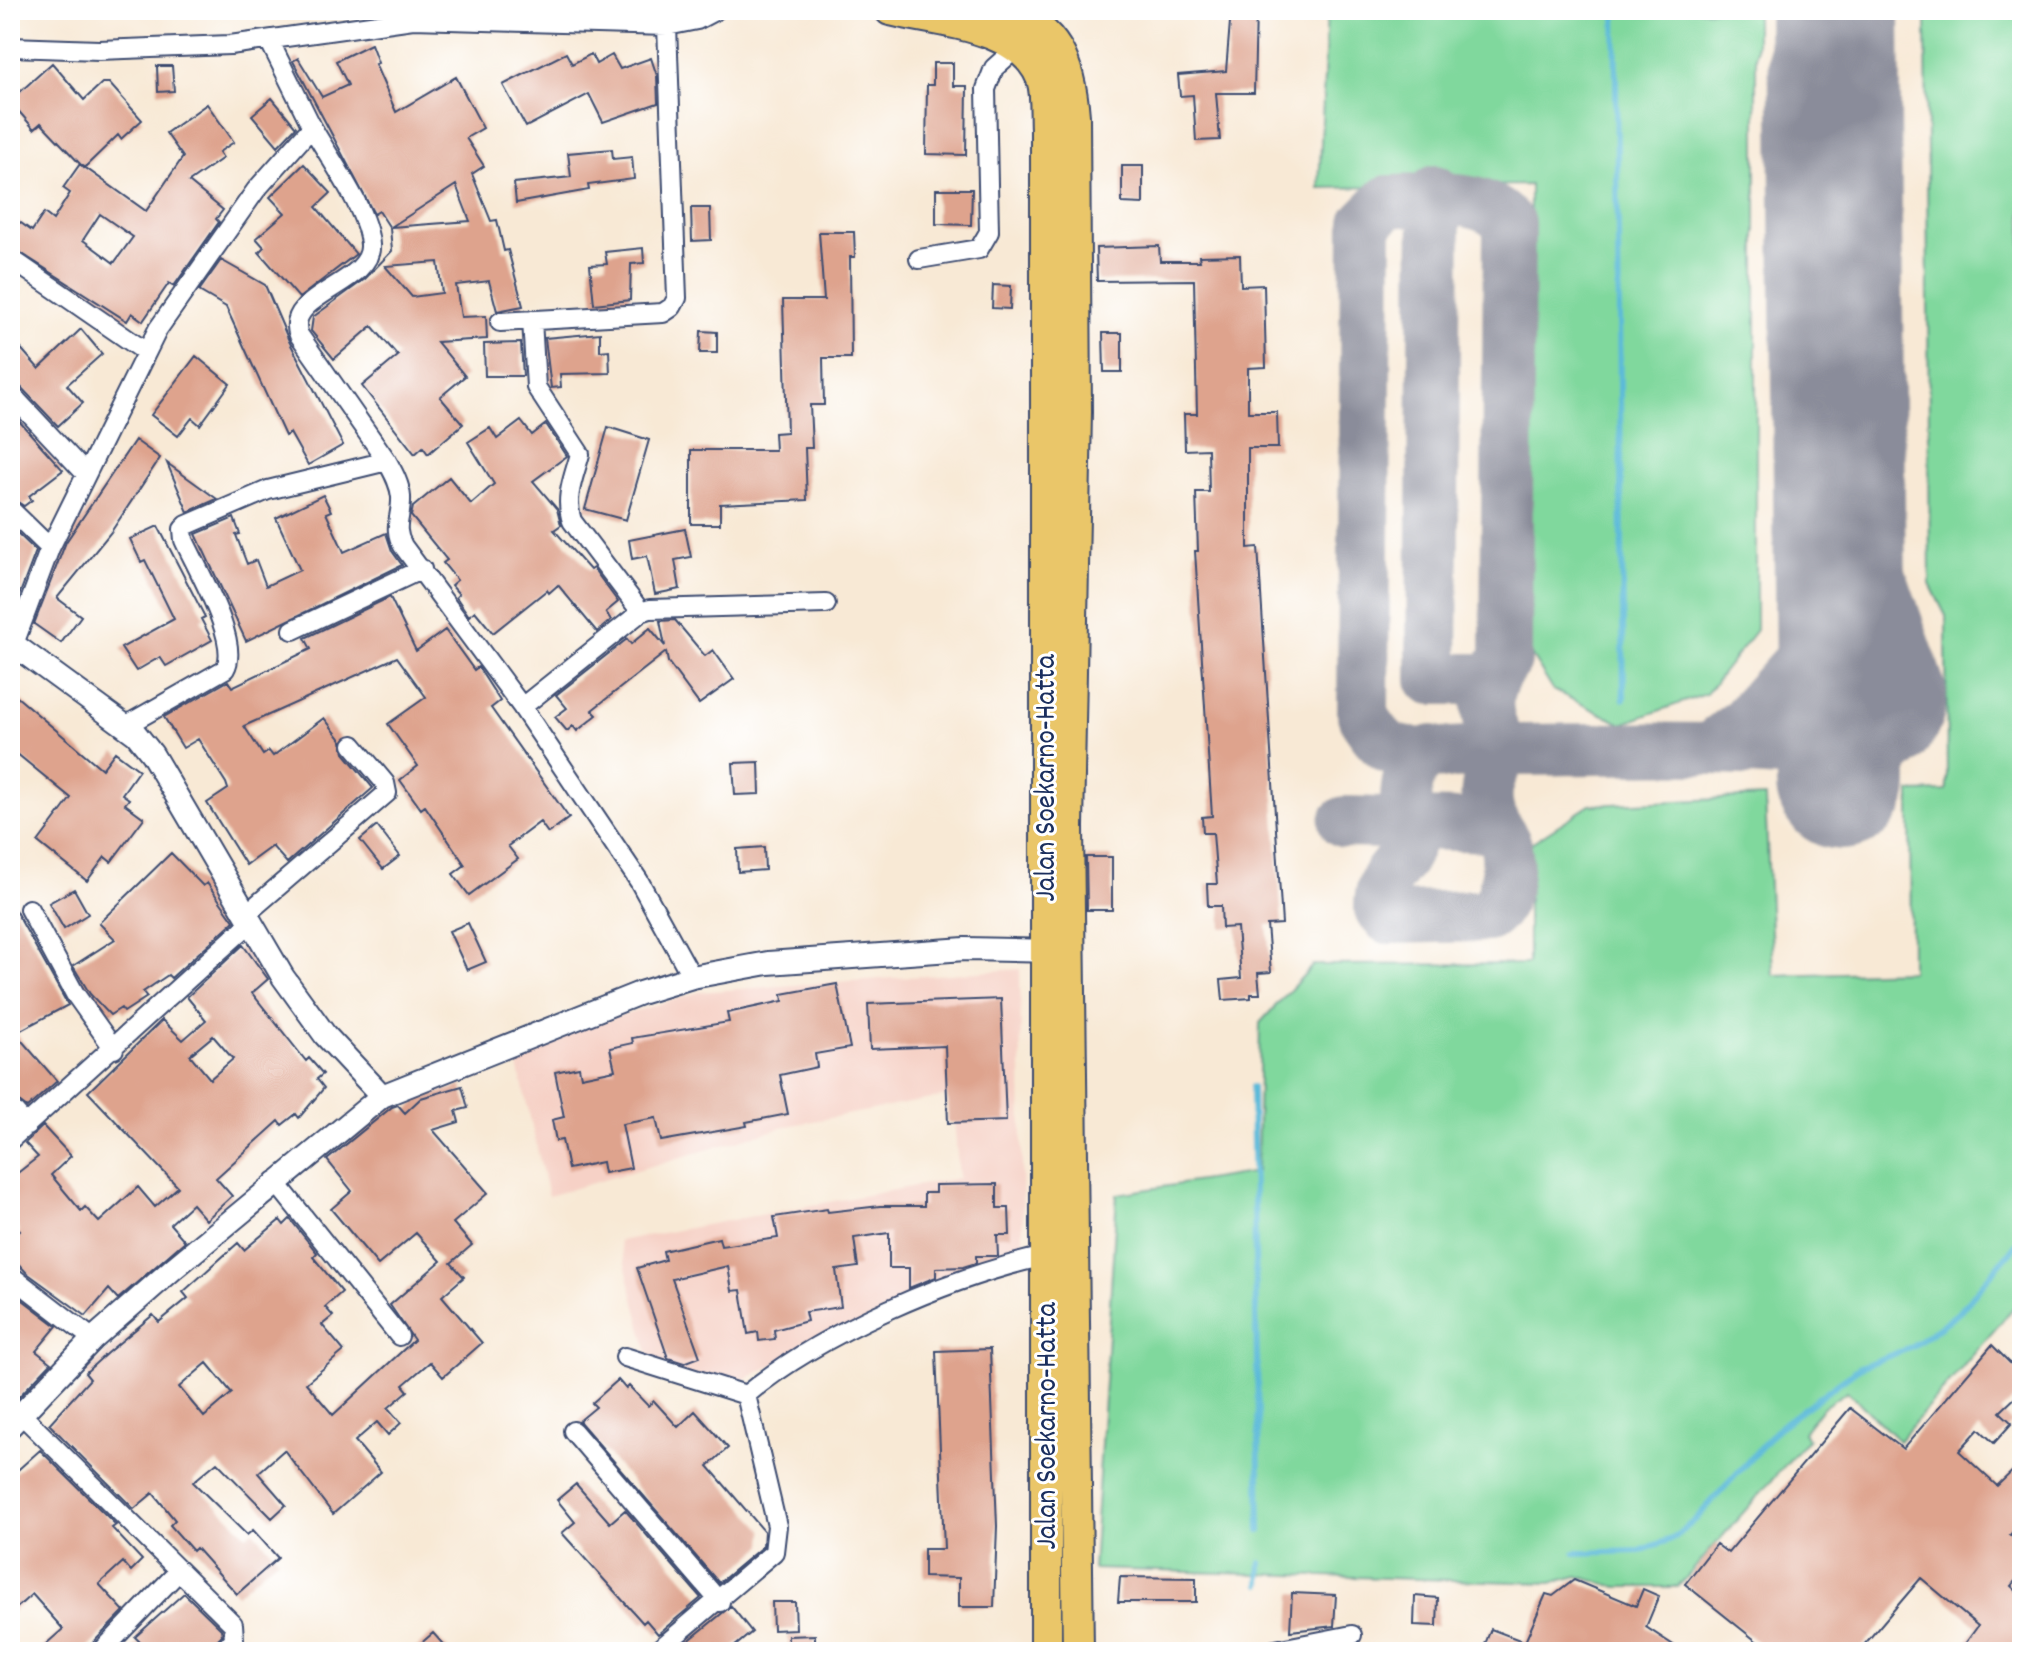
<svg xmlns="http://www.w3.org/2000/svg" width="2032" height="1662" font-family="Dekko,sans-serif">
	<style>
		.built { fill: #f6d1c6 }
		.green { fill: #80d89d; stroke: #4e847e; stroke-width: 2 }
		.lines { fill: none; stroke-linecap: round; stroke-linejoin: round }
		.stream { stroke: #5bbad9; stroke-width: 6 }
		.taxiway { stroke: #8a8c9a; stroke-width: 52 }
		.runway { stroke: #8a8c9a; stroke-width: 132 }
		.building { fill: #dea38d; fill-rule: evenodd }
		.minor-casing { stroke: #3c4b70; stroke-width: 22 }
		.tertiary-casing { stroke: #3c4b70; stroke-width: 26 }
		.trunk-casing { stroke: #3c4b70; stroke-width: 34 }
		.minor { stroke: #fff; stroke-width: 18 }
		.tertiary { stroke: #fff; stroke-width: 22 }
		.trunk { stroke: #eac669; stroke-width: 30 }
		.labels { text-anchor: middle; stroke-width: 6; stroke-linejoin: round; paint-order: stroke }
		.street-label { font-size: 30px; fill: #1b2f5e; stroke: #fff }
	</style>
	<rect width="100%" height="100%" fill="#fff"/>
	<filter id="ink" filterUnits="userSpaceOnUse"><feTurbulence type="fractalNoise" baseFrequency=".0125" numOctaves="2"/><feDisplacementMap in="SourceGraphic" scale="16" xChannelSelector="R" yChannelSelector="G"/><feConvolveMatrix kernelMatrix="1 2 1 2 8 2 1 2 1" color-interpolation-filters="sRGB"/></filter>
	<filter id="wash" filterUnits="userSpaceOnUse"><feTurbulence type="fractalNoise" baseFrequency=".006" numOctaves="4" result="noise"/><feDisplacementMap in="SourceGraphic" scale="32" xChannelSelector="R" yChannelSelector="G"/><feGaussianBlur stdDeviation="1.8" result="paint"/><feColorMatrix in="noise" values="0 0 0 0 0 0 0 0 0 0 0 0 0 0 0 0 0 1.4 0 .05"/><feComposite in="paint" operator="in"/></filter>
	<g filter="url(#wash)">
		<rect width="100%" height="100%" fill="#f8e9d5"/>
		<path class="built" d="M1020 969 1023 1246 744 1379 653 1372 619 1241 959 1178 952 1095 792 1125 548 1196 514 1048 699 992Z"/>
		<path class="green" d="M1327 10H1756V630L1706 694 1622 724 1553 690 1528 650 1530 185 1319 188Z
			M1926 10H2022V1298L1899 1441 1847 1391 1822 1408 1803 1432 1808 1439 1678 1587H1617L1577 1576 1551 1583 1093 1569 1117 1194 1257 1172 1260 1023 1313 965 1528 964V845L1590 805 1765 797 1773 975 1911 971 1910 792 1947 791 1946 616 1930 584Z"/>
		<g class="lines">
			<path class="stream" d="M1615 10 1624 699
				M1252 1087 1260 1531
				M1575 1553 1640 1551 1674 1538 1695 1520 1779 1427 1860 1367 1912 1347 1957 1314 2022 1238
				M1260 1584 1261 1563"/>
			<path class="taxiway" d="M1435 191 1432 679H1492
				M1837 295 1844 470 1921 692C1921 760 1836 788 1804 725 1776 669 1827 664 1840 631 1848 611 1841 584 1839 564
				M1709 749 1743 723 1808 650
				M1432 751C1401 768 1406 797 1407 828 1407 834 1409 843 1407 847 1397 874 1380 870 1380 909L1388 918 1488 916C1506 903 1510 868 1506 846 1505 840 1497 831 1494 825 1480 797 1487 773 1507 750 1481 724 1481 687 1506 660L1509 224C1481 190 1429 201 1388 201L1366 223 1363 715C1369 727 1382 746 1395 750 1417 758 1484 750 1511 750 1621 749 1732 744 1841 758
				M1345 822 1495 826"/>
			<path class="runway" d="M1834 10 1842 784"/>
		</g>
		<g id="blocks">
			<path class="building" d="M1231 10H1256L1254 93H1216L1220 140 1196 141 1193 95 1180 96 1178 75 1226 71Z
				M371 44 378 63 375 64 396 112 456 77 483 128 466 138 484 166 472 174 491 221 497 220 504 251 508 250 523 306 497 311 489 281 456 285 461 317 486 316 487 339 437 342 465 376 440 397 463 424 428 454 423 447 415 454 362 386 398 356 372 326 334 359 311 331 313 317 365 279 392 251 390 228 379 211 374 214 293 61 298 58 322 97 348 85 336 61ZM456 185 470 221 391 227ZM438 262 442 293 412 297 385 266Z
				M566 53 572 64 591 54 596 64 612 55 620 69 651 58 657 76 658 103 603 122 589 94 526 127 503 85Z
				M52 63 84 100 102 83H109L142 120 121 139 118 135 84 168 41 123 34 129 10 101Z
				M933 63H953V86H967L966 155 926 154 927 85H933Z
				M157 66H172L174 91 158 92Z
				M272 98 296 127 278 146 252 115Z
				M207 104 234 142 219 152 223 158 189 182 223 210 216 219 219 222 174 286 169 283 143 321 132 313 127 321 10 246V215L32 231 44 213 53 220 70 193 63 188 80 164 146 211 183 157 166 133ZM100 214 133 237 114 263 83 240Z
				M612 149 613 159 632 157 634 179 588 185 589 190 516 203 514 183 571 177 568 153Z
				M304 164 331 193 316 207 356 254 299 298 259 252 264 247 256 238 285 213 270 197Z
				M1122 166H1143V204L1122 203Z
				M936 189H972L971 225 936 224Z
				M691 208H710L711 240 692 241Z
				M819 232H854L855 257H850L851 358H823L824 405H810L812 448H805L807 500 720 504V524H691V450H775L774 433 787 432 783 300H824Z
				M1159 246 1160 261H1200L1199 256 1240 255 1241 286 1264 285 1266 367 1248 368V412H1277L1278 448H1248V548L1258 547 1282 924 1267 925 1271 972 1258 973 1260 994H1251V998L1223 1000 1221 980 1241 978 1237 927 1222 928 1221 906H1208L1207 884H1217L1213 833H1203L1202 817 1212 816 1195 551H1198L1196 492H1209L1208 449 1185 450 1184 414H1197L1194 280 1097 281 1096 248Z
				M643 248 644 263 631 264 630 300 594 304 590 265 607 264 605 252Z
				M221 260 265 285 289 341 343 445 308 465 290 433 285 436 226 307 199 291Z
				M993 285 1011 286 1010 309 992 308Z
				M81 329 102 354 67 385 83 403 58 426 19 385 10 381V336L39 369Z
				M701 331 717 332V353H700Z
				M600 333V351L609 350 610 373 560 374 561 387 551 388 545 338Z
				M1103 333H1122V372H1104Z
				M521 343 523 376H485L484 344Z
				M196 356 230 384 200 425 192 418 178 436 151 415Z
				M10 411 63 470 29 496 32 500 24 506 10 497Z
				M521 421 532 435 546 424 567 456 533 481 557 509 561 525 554 530 590 570 593 568 618 602 606 612 611 620 597 632 558 585 549 593 547 590 493 633 475 611 469 616 456 597 459 594 451 585 457 580 443 563 447 560 411 516 413 507 449 477 471 504 494 484 468 442 490 428 497 439Z
				M608 427 649 440 626 520 585 509Z
				M135 440 160 458 111 532 57 598 81 616 61 643 34 624 66 542Z
				M167 463 217 499 188 512Z
				M323 495 331 511 326 513 344 552 386 533 392 551 402 565 246 641 196 534 234 518 240 534 236 535 247 564 256 560 266 586 300 570 276 518Z
				M10 526 36 551 14 609 10 606Z
				M158 526 205 617 201 619 212 640 166 666 160 657 136 671 121 648 174 619 145 560 141 562 130 539Z
				M685 529 691 557 675 560 680 589 655 594 647 556 632 559 629 540Z
				M390 597 416 651 445 630 474 670 478 667 500 701 491 708 569 818 548 833 540 822 508 846 518 859 469 895 453 874 465 865 425 806 421 809 400 780 418 766 388 724 426 697 397 657 244 726 263 755 269 751 273 756 324 718 342 741 344 753 373 788 287 863 272 846 246 865 207 803 228 789 226 783 198 739 183 748 164 717 228 681 232 687 311 649 305 638Z
				M675 620 705 656 713 650 734 679 699 704 668 662 666 652 592 710 597 715 577 731 573 726 567 731 555 717 567 708 556 695 627 639 631 644 650 628 665 646 660 621Z
				M10 691 102 769 115 752 139 770 122 794 129 799 125 804 144 818 111 862 105 857 87 881 38 842 71 798 10 748Z
				M759 762 760 794 735 795 733 763Z
				M377 826 400 856 383 869 360 840Z
				M764 847 765 870 738 872 737 849Z
				M171 853 203 886 207 883 234 921 171 978 168 975 143 992 147 997 124 1012 121 1008 110 1015 90 994 73 966 115 939 99 923Z
				M1086 857H1112V910H1087Z
				M74 889 88 914 64 929 49 903Z
				M10 901 68 1005 15 1033 57 1081 27 1108 10 1095Z
				M468 923 486 962 467 970 449 931Z
				M243 945 268 979 252 993 306 1061 309 1058 323 1074 317 1079 324 1088 299 1118 296 1114 282 1125 279 1121 216 1178 232 1196 206 1220 192 1204 170 1224 185 1241 118 1299 109 1289 86 1316 27 1273 10 1255V1240L20 1231 10 1219V1179L38 1157 25 1143 43 1126 71 1156 51 1175 81 1211 85 1207 99 1222 138 1187 155 1207 178 1187 88 1092 162 1020 183 1040 206 1020 187 997ZM213 1036 233 1059 210 1079 190 1055Z
				M837 984 850 1048 815 1054 817 1067 780 1075 788 1114 746 1122 747 1126 661 1141 656 1118 622 1124 631 1168 604 1173 602 1162 568 1169 562 1140 556 1141 552 1120 564 1117 555 1072 579 1067 581 1077 615 1070 610 1048 633 1043 632 1038 729 1022 727 1013 783 1001 782 994Z
				M1001 999 1006 1121 948 1123 945 1046 870 1049 868 1004Z
				M462 1086 468 1108 456 1111 459 1122 433 1130 488 1193 453 1223 472 1245 451 1263 464 1277 442 1296 482 1343 443 1377 430 1362 403 1385 408 1391 388 1408 401 1423 388 1435 377 1422 355 1441 381 1472 333 1514 284 1450 258 1473 286 1505 272 1518 217 1462 193 1482 247 1535 253 1530 278 1558 237 1594 196 1548 193 1551 170 1525 175 1520 153 1493 134 1509 49 1424 90 1379 85 1373 107 1353 153 1315 159 1322 188 1298 183 1292 238 1243 244 1250 280 1220 284 1225 290 1219 317 1253 313 1257 342 1292 325 1307 333 1316 322 1325 344 1351 306 1383 333 1415 414 1340 390 1305 441 1261 416 1233 378 1265 331 1209 352 1191 327 1160 392 1107 398 1105 405 1113 421 1098ZM207 1363 232 1393 204 1417 179 1387Z
				M997 1184V1208H1009L1010 1235H997L998 1256H976V1263L963 1267 936 1268V1277L909 1288V1268H889V1233L854 1238 858 1267 836 1270 841 1307 805 1312 807 1321 774 1330 775 1339 759 1341 758 1332 748 1334 741 1290 732 1291 728 1266 672 1279 700 1357 684 1363 668 1358 637 1268 665 1260 663 1251 719 1238 721 1246 778 1238 774 1217 827 1209 828 1212 880 1206H924V1193H935V1185Z
				M15 1294 57 1326 36 1351 51 1363 10 1406V1301Z
				M1992 1345 2022 1375V1391L2000 1412 2012 1423 1994 1443 1979 1429 1959 1451 1997 1486 2022 1462V1521L2010 1535 2022 1545V1573L2011 1586 2022 1596V1652H1959L1978 1626 1921 1578 1858 1652H1770L1685 1584 1716 1544 1728 1553 1850 1408 1903 1449Z
				M990 1349 997 1526 994 1607H959V1578L924 1577V1549H944L936 1351Z
				M618 1380 626 1389 629 1386 648 1406 654 1401 678 1427 695 1411 728 1448 708 1466 764 1531 763 1546 719 1583 579 1421 596 1407 592 1403Z
				M40 1450 116 1525 112 1528 142 1560 131 1571 123 1562 99 1584 124 1611 84 1652H37L63 1629 32 1594 10 1614V1477Z
				M576 1484 610 1523 625 1510 701 1598 658 1634 646 1620 643 1623 562 1533 575 1522 557 1500Z
				M1120 1577 1196 1578V1602H1118Z
				M1574 1580 1636 1606 1643 1589 1659 1596 1646 1627 1684 1652H1482L1491 1629 1525 1642 1546 1594 1553 1596Z
				M184 1593 221 1629 222 1635 213 1644 204 1652H129L140 1642 135 1637Z
				M1292 1593 1336 1595 1334 1626 1290 1631Z
				M1415 1596 1438 1598 1437 1626 1414 1625Z
				M772 1602H795L796 1629 773 1630Z
				M731 1606 752 1632 728 1652H675Z
				M433 1633 450 1652H411Z
				M815 1635V1652H788V1636Z"/>
		</g>
	</g>
	<g filter="url(#ink)">
		<use href="#blocks" fill-opacity="0" stroke="#3c4b70" stroke-width="2"/>
		<g class="lines">
			<g class="minor-casing">
				<path id="minor" d="M10 47 99 50 230 45 413 19 667 26 697 20 716 10
					M312 127C329 158 368 210 370 245 373 284 282 295 299 335L387 461C393 472 400 484 401 497 402 517 392 527 403 546L522 707 639 881 692 977
					M10 258 146 352
					M919 259 979 249 989 232 986 89 994 68 1023 42
					M532 320 536 387 580 454C574 477 564 497 572 521L641 612
					M500 322 663 313 672 307 677 298 667 26
					M10 393 86 474
					M10 509 50 548
					M293 630 422 569
					M14 644 50 548 158 329 256 190 312 127 270 42
					M522 707 641 612 650 609 826 604
					M125 726 225 669C241 642 197 569 184 540L183 529 187 525 268 490 387 461
					M29 909 75 994 114 1049
					M245 915 387 793 385 783 353 745
					M10 1107 27 1126
					M10 1140 250 923
					M275 1181 399 1336
					M10 1275 93 1339
					M625 1357 746 1395
					M21 1414 233 1624 234 1639 222 1652
					M573 1431 720 1602
					M101 1652 178 1572
					M656 1652 774 1552 777 1526 746 1395C821 1332 951 1277 1045 1256
					M1265 1652 1352 1635"/>
			</g>
			<g class="tertiary-casing">
				<path id="tertiary" d="M10 642 136 734 152 754 283 977 325 1035 382 1096
					M10 1426 93 1339 174 1268 382 1096 640 993 692 977 768 963 965 949 1059 951"/>
			</g>
			<g class="trunk-casing">
				<path id="trunk" d="M890 10C939 22 1022 25 1042 79 1047 94 1045 114 1046 129V1652
					M1005 10C1057 29 1070 64 1074 116L1076 412 1068 827 1078 1652"/>
			</g>
			<use href="#minor" class="minor"/>
			<use href="#tertiary" class="tertiary"/>
			<use href="#trunk" class="trunk"/>
		</g>
	</g>
	<g class="labels">
		<g class="street-label">
			<text transform="translate(1044 778) rotate(-90)" y="10">Jalan Soekarno-Hatta</text>
			<text transform="translate(1045 1426) rotate(-90)" y="10">Jalan Soekarno-Hatta</text>
		</g>
	</g>
	<rect width="2032" height="1662" fill="none" stroke="#fff" stroke-width="40"/>
</svg>
